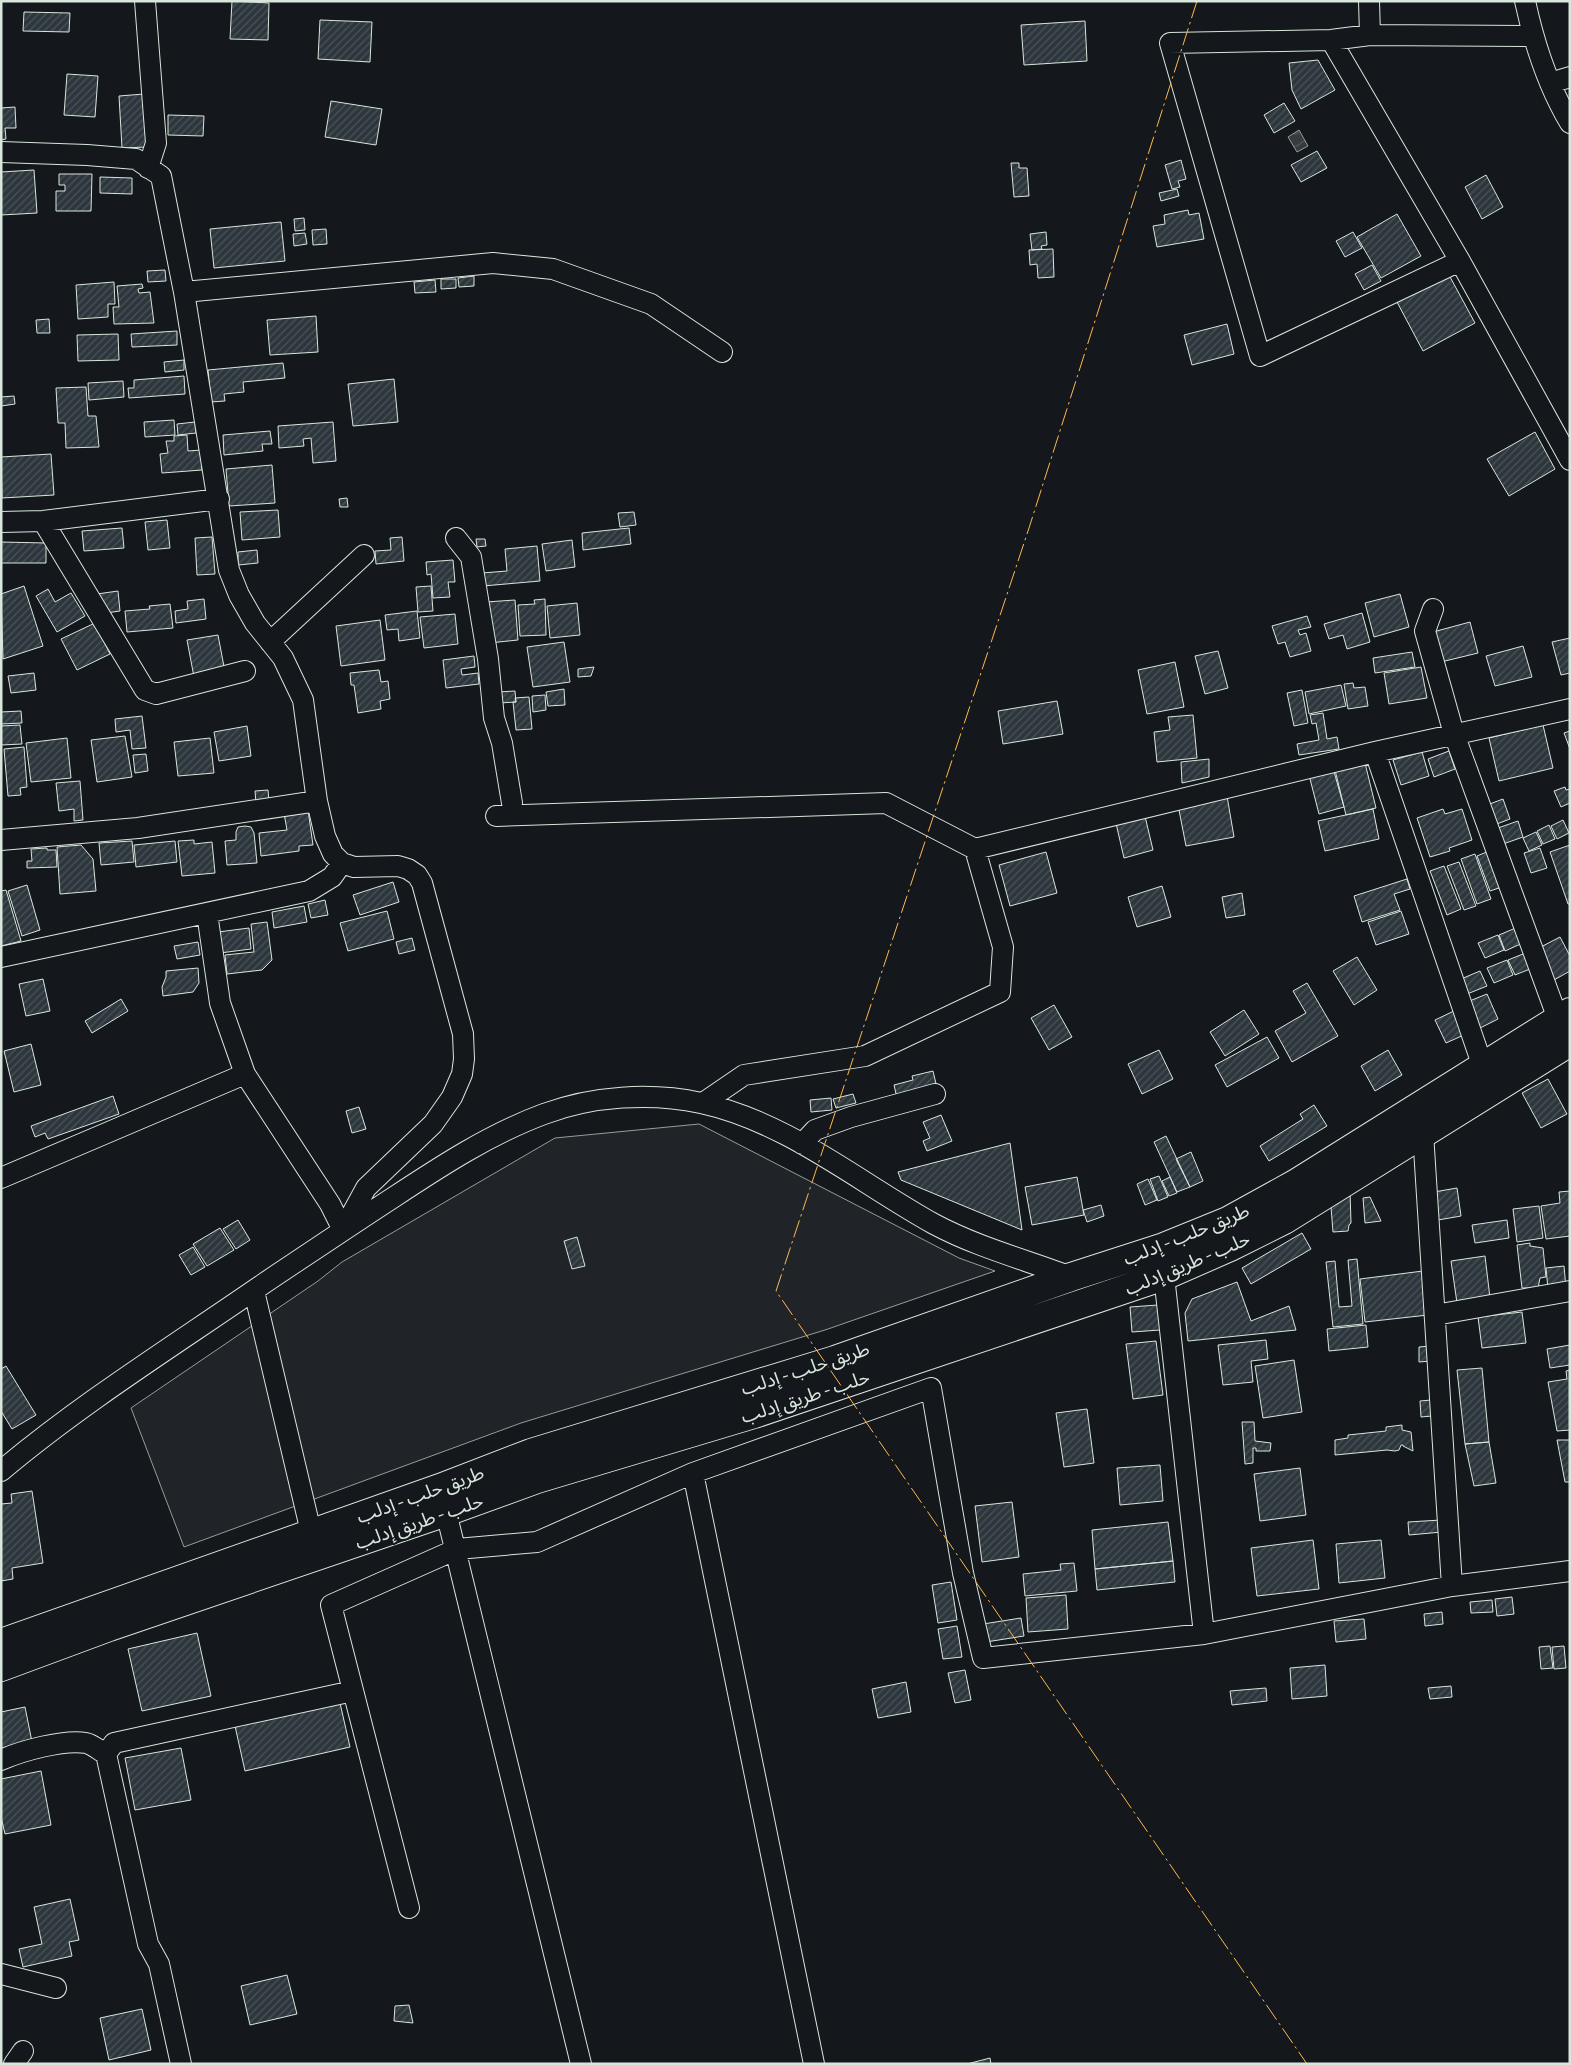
<svg xmlns="http://www.w3.org/2000/svg" width="1571" height="2065" font-family="'Sofia Sans Condensed','Noto Sans Arabic',sans-serif">
	<style>
		.grass { fill: #202428; stroke: #939e99 }
		.water { fill: url(#water-waves); stroke: #939e99 }
		.building { fill: url(#building-hatch); stroke: #d8e6dc }
		.lines { fill: none; stroke-linecap: round; stroke-linejoin: round }
		.minor-casing { stroke: #d8e6dc; stroke-width: 22 }
		.highway-casing { stroke: #d8e6dc; stroke-width: 30 }
		.minor { stroke: #14181c; stroke-width: 20 }
		.highway { stroke: #14181c; stroke-width: 28 }
		.power { stroke: #ffb74d; stroke-width: 1; stroke-dasharray: 18 4 2.5 4; stroke-linecap: butt }
		.labels { text-anchor: middle; stroke-width: 4; stroke-linejoin: round; paint-order: stroke }
		.street-label { font-size: 19px; fill: #d8e6dc; stroke: #14181c }
	</style>
	<defs>
		<pattern id="water-waves" width="16" height="10" patternUnits="userSpaceOnUse" patternTransform="scale(1.25)"><rect width="16" height="10" fill="#363b3e"/><path d="M0 5q4-4 8 0t8 0" fill="none" stroke="#525759"/></pattern>
		<pattern id="building-hatch" width="6" height="6" patternUnits="userSpaceOnUse" patternTransform="scale(1.25)"><rect width="6" height="6" fill="#2c363c"/><path d="M-1 1l2-2M0 6l6-6M5 7l2-2" fill="none" stroke="#4a5358"/></pattern>
	</defs>
	<rect width="100%" height="100%" fill="#14181c"/>
	<path class="grass" d="M699 1124 959 1258 995 1271 825 1330 521 1423 184 1547 131 1408 318 1281 342 1262 555 1138Z"/>
	<path class="water" d="M1299 130 1308 146 1297 152 1288 137Z"/>
	<path class="building" d="M232 1 269 3 268 40 230 39Z
		M24 12 70 13 69 32 23 31Z
		M320 20 372 22 370 62 318 59Z
		M1085 21 1087 61 1024 65 1021 25Z
		M1318 60 1335 90 1301 109 1292 90 1289 63Z
		M67 74 98 76 95 117 64 115Z
		M144 94 146 147 122 148 119 96Z
		M331 101 382 109 376 145 325 137Z
		M1284 103 1295 121 1274 133 1264 115Z
		M15 107 16 128H5L6 139 1 140V108Z
		M168 115 204 116 203 136 168 135Z
		M1317 151 1327 168 1301 182 1291 165Z
		M1181 160 1186 179 1178 181 1180 187 1172 189 1165 165Z
		M1011 163H1019V168H1027L1029 196 1014 197Z
		M34 170 37 213 1 215V172Z
		M59 174H92L91 211H56V191H65V185H59Z
		M1486 175 1503 207 1482 219 1465 187Z
		M100 177 132 178V194L100 193Z
		M1177 189 1179 196 1161 201 1159 193Z
		M1188 210 1189 215 1199 213 1204 239 1157 247 1153 226 1165 224 1164 215Z
		M1397 214 1421 256 1381 278 1357 237Z
		M304 218 305 230 295 231 294 219Z
		M281 222 285 261 214 268 210 229Z
		M326 229 327 244 313 245 312 230Z
		M1046 232 1047 245 1041 246 1042 249 1032 250 1030 234Z
		M1353 232 1362 248 1345 257 1336 241Z
		M305 233 307 244 294 246 293 234Z
		M1053 249 1054 277 1038 278 1037 264 1030 265 1029 250Z
		M1372 265 1381 281 1364 290 1355 274Z
		M165 270 166 281 148 282 147 271Z
		M1449 275 1475 323 1423 351 1397 302Z
		M474 276V286L459 287 458 278Z
		M441 279H456V288L441 289Z
		M435 280 436 292 415 293 414 282Z
		M114 282 115 304H108V317L78 319 76 285Z
		M142 284 143 288 138 289 139 293 150 292 154 323 114 324 113 307H119L117 286Z
		M316 316 318 352 270 355 267 320Z
		M49 319 50 333H37L36 320Z
		M1227 324 1234 354 1192 365 1184 335Z
		M177 331V345L132 347 131 334Z
		M118 334 119 360 78 361 77 335Z
		M184 360V370L165 372 164 362Z
		M283 363 285 378 243 382 244 392 224 394 225 401 211 402 208 370Z
		M184 376 185 394 129 398 128 388H134V380Z
		M394 379 398 422 353 426 348 384Z
		M123 381 124 397 89 400 88 383Z
		M86 387 88 416H96L99 447 66 448 65 423H58L56 388Z
		M14 396 15 404 1 406V397Z
		M174 420 175 435 145 437 144 422Z
		M195 422 196 433 178 435 177 424Z
		M333 422 336 461 313 463 311 438 303 439 304 446 279 448 278 426Z
		M270 431 272 444H262L263 451 224 455 223 435Z
		M1535 432 1555 469 1509 496 1487 459Z
		M187 435 188 451 201 450 202 470 162 473 160 454 168 453 166 441H174V436Z
		M51 454 54 495 2 498 1 457Z
		M272 465 275 503 229 506 226 469Z
		M347 498 348 507H340L339 499Z
		M278 510 280 537 242 540 240 512Z
		M634 512 636 525 620 527 618 513Z
		M167 520 170 548 148 550 145 522Z
		M122 528 124 548 84 551 82 531Z
		M629 528 631 544 583 550 582 533Z
		M212 537 215 574 197 575 195 538Z
		M402 537 404 561 376 564 375 551 391 550 390 538Z
		M476 539H485L486 546 477 547Z
		M572 540 575 567 546 571 542 544Z
		M1 542 46 543V563H1Z
		M537 546 540 581 483 586 482 573 507 571 505 549Z
		M257 550 258 563 238 565V552Z
		M453 560 455 582H448L450 597 433 598 431 574 427 575 426 562Z
		M24 586 43 646 3 659 1 594Z
		M431 586 433 611 418 612 416 587Z
		M48 589 55 602 71 593 85 616 57 632 36 596Z
		M118 591 120 611 106 613 97 594Z
		M1400 594 1409 627 1374 637 1365 603Z
		M204 599 206 619 176 623 175 611 188 609 187 601Z
		M545 599 546 635 520 636 518 605 535 604 534 600Z
		M515 600 518 640 489 643 486 602Z
		M577 603 580 635 550 638 547 606Z
		M170 604 173 628 127 632 125 611 150 609 149 606Z
		M417 611 420 638 399 641 398 629 387 630 385 615Z
		M1362 613 1370 642 1347 649 1343 635 1329 639 1324 624Z
		M455 614 458 644 424 648 420 617Z
		M1307 616 1311 627 1298 630 1300 635 1306 633 1311 651 1290 657 1285 642 1278 644 1272 626Z
		M380 620 385 660 341 666 336 626Z
		M1470 622 1478 653 1441 662 1433 632Z
		M95 623 110 654 77 670 61 639Z
		M218 635 225 672 194 677 187 640Z
		M1570 638V673L1561 675 1552 642Z
		M564 642 570 682 533 687 527 647Z
		M1523 646 1532 677 1495 686 1486 656Z
		M1218 651 1228 688 1205 694 1195 656Z
		M1412 652 1415 667 1375 673 1373 658Z
		M474 656 475 667 461 669 462 675 478 673 479 684 446 688 443 660Z
		M1175 662 1184 707 1147 714 1138 670Z
		M594 667 591 676 578 677V669Z
		M1421 667 1427 698 1389 704 1384 673Z
		M379 670 381 682 388 681 390 699 380 701 381 709 358 713 354 685H351L350 673Z
		M34 673 36 690 11 693 8 676Z
		M1353 683 1354 688 1365 687 1368 706 1348 709 1344 684Z
		M1341 685 1346 706 1309 714 1305 692Z
		M564 689 565 705 548 706 546 692Z
		M1302 690 1308 723 1294 726 1287 693Z
		M515 691 516 702 499 703 498 692Z
		M545 695 546 710 533 712 532 696Z
		M529 697 532 729 516 730 513 702H516L515 698Z
		M1057 701 1063 734 1003 744 998 711Z
		M21 711 22 723 1 724V712Z
		M1323 713 1327 739 1337 737 1339 749 1299 755 1297 744 1319 740 1316 723 1312 724 1310 715Z
		M1193 715 1197 758 1157 762 1154 732 1170 730 1168 717Z
		M142 716 146 748 132 749 130 730 116 732 115 719Z
		M20 725 22 744 1 745V726Z
		M1543 725 1553 768 1499 781 1489 738Z
		M247 726 251 756 219 761 214 732Z
		M1570 731V749L1564 733Z
		M125 736 132 777 97 782 91 740Z
		M67 738 71 778 31 782 26 743Z
		M210 738 214 773 178 776 174 742Z
		M24 747 27 787 20 788 21 795 8 796 4 749Z
		M1449 751 1455 769 1434 777 1428 759Z
		M1422 752 1429 776 1401 785 1393 760Z
		M146 754 148 771 135 773 133 755Z
		M1209 759V777L1182 783 1181 762Z
		M1365 763 1376 808 1346 815 1335 770Z
		M1333 768 1344 807 1319 814 1309 775Z
		M80 781 83 820 74 821V809L59 811 56 783Z
		M1565 787 1566 790 1570 789V803L1561 807 1554 791Z
		M268 790 269 802 256 803 255 791Z
		M1227 796 1234 837 1186 846 1178 805Z
		M1503 799 1510 819 1494 825 1487 805Z
		M1373 809 1379 839 1325 851 1318 821Z
		M1443 809 1445 814 1462 809 1472 840 1449 848 1450 851 1430 857 1417 818Z
		M308 810 313 845 299 846V851L261 856 259 833 287 830 284 813Z
		M1144 812 1153 850 1124 858 1115 819Z
		M1563 820 1569 833 1557 839 1551 826Z
		M1518 821 1523 837 1503 844 1498 828Z
		M1549 825 1555 839 1543 844 1537 831Z
		M245 826 251 827 254 833 257 863 227 865 225 841 236 840V832L238 827Z
		M1536 832 1542 845 1529 851 1523 838Z
		M194 840V844L212 842 215 873 182 876 178 841Z
		M132 841 134 862 101 865 99 843Z
		M175 841 177 862 136 867 134 845Z
		M81 845 93 859 96 891 60 894 57 847Z
		M1570 845V904H1568L1550 852Z
		M47 848V850H56L57 867 27 868V861H32L31 849Z
		M1540 848 1547 868 1531 873 1524 853Z
		M1489 851 1502 887 1490 891 1477 856Z
		M1046 852 1057 893 1010 906 999 865Z
		M1475 854 1491 899 1477 904 1461 859Z
		M1459 862 1476 906 1464 910 1447 866Z
		M1444 866 1461 909 1447 915 1430 871Z
		M1407 879 1410 889 1394 894 1400 910 1362 922 1354 896Z
		M393 882 399 902 360 915 353 895Z
		M27 885 40 930 22 936 8 891Z
		M1162 886 1171 917 1137 927 1128 897Z
		M6 890 21 941 1 946V891Z
		M1242 893 1245 915 1226 918 1222 897Z
		M325 900 328 915 311 918 308 904Z
		M304 906 307 922 274 928 272 912Z
		M387 911 394 939 348 951 340 923Z
		M1401 911 1409 934 1376 945 1368 922Z
		M267 922 272 960 262 970 227 974 225 955 254 952 251 924Z
		M1518 927 1525 942 1505 951 1499 935Z
		M249 928 251 949 220 953 218 932Z
		M1498 935 1504 950 1485 958 1478 943Z
		M1560 937 1570 956V971L1554 980 1537 949Z
		M412 938 415 950 399 954 396 942Z
		M198 942 200 955 177 959 174 946Z
		M1528 952 1535 967 1515 975 1508 960Z
		M1357 957 1377 990 1354 1005 1333 971Z
		M1507 960 1513 975 1494 983 1487 968Z
		M198 968 199 983 193 992 163 996 162 987 166 977V971Z
		M1480 971 1487 986 1467 994 1461 979Z
		M43 979 50 1011 26 1016 19 984Z
		M1307 983 1338 1036 1292 1062 1275 1031 1306 1013 1293 991Z
		M1487 994 1498 1019 1480 1028 1467 1002Z
		M121 999 128 1011 92 1033 85 1021Z
		M1054 1005 1072 1037 1049 1050 1031 1018Z
		M1244 1010 1259 1034 1225 1056 1210 1032Z
		M1454 1011 1466 1034 1446 1043 1435 1020Z
		M1267 1037 1279 1058 1227 1087 1215 1065Z
		M31 1044 41 1085 14 1092 4 1051Z
		M1159 1050 1173 1079 1142 1094 1128 1064Z
		M1388 1050 1402 1075 1375 1091 1361 1066Z
		M933 1071 937 1088 897 1098 894 1085 913 1080 912 1076Z
		M1548 1079 1567 1114 1541 1128 1522 1093Z
		M853 1094 856 1103 836 1108 833 1099Z
		M113 1096 119 1114 48 1139 45 1133 35 1137 31 1126Z
		M831 1098 832 1110 811 1112 810 1100Z
		M1314 1105 1327 1126 1269 1161 1260 1146 1303 1119 1300 1114Z
		M359 1107 366 1129 352 1133 346 1111Z
		M941 1115 952 1141 927 1151 923 1141 930 1138 923 1122Z
		M1166 1136 1190 1187 1177 1192 1154 1142Z
		M1010 1143 1022 1230 901 1180 898 1172Z
		M1191 1152 1203 1181 1190 1187 1176 1159Z
		M1159 1176 1168 1197 1158 1201 1150 1179Z
		M1077 1177 1084 1215 1032 1225 1025 1187Z
		M1170 1177 1177 1193 1169 1196 1162 1181Z
		M1148 1179 1157 1200 1145 1205 1137 1184Z
		M1457 1188 1461 1216 1438 1220 1434 1192Z
		M1570 1191V1236L1546 1239 1541 1206 1560 1203 1559 1192Z
		M1350 1192 1351 1223 1349 1225 1348 1231 1333 1232 1331 1207Z
		M1370 1197 1381 1221 1365 1223 1363 1198Z
		M1101 1205 1104 1216 1087 1222 1083 1210Z
		M1539 1206 1543 1238 1517 1242 1513 1209Z
		M238 1220 250 1240 236 1249 223 1229Z
		M1507 1220 1509 1238 1475 1243 1472 1225Z
		M220 1228 234 1250 207 1266 193 1244Z
		M1302 1233 1311 1249 1251 1284 1242 1268Z
		M577 1237 585 1266 572 1269 564 1241Z
		M1530 1243V1246L1543 1248 1546 1277 1540 1278 1538 1288H1522L1517 1245Z
		M193 1247 205 1267 191 1275 179 1255Z
		M1485 1256 1490 1298 1457 1303 1451 1261Z
		M1357 1259 1363 1324 1333 1327 1326 1262 1335 1261 1339 1307 1352 1306 1348 1260Z
		M1564 1266 1566 1288 1548 1289 1546 1268Z
		M1423 1271 1428 1315 1365 1322 1360 1279Z
		M1237 1282 1251 1321 1289 1306 1296 1330 1188 1341 1185 1313 1192 1299Z
		M1158 1305 1160 1330 1132 1332 1130 1307Z
		M1522 1312 1526 1343 1482 1348 1478 1317Z
		M1366 1325 1368 1347 1329 1351 1327 1329Z
		M1266 1340 1268 1359 1251 1361 1253 1382 1223 1385 1218 1345Z
		M1156 1341 1163 1395 1133 1399 1126 1344Z
		M1570 1345V1365L1550 1368 1547 1349Z
		M1430 1346 1431 1361 1419 1362V1347Z
		M1294 1360 1302 1412 1263 1418 1255 1366Z
		M6 1366 36 1415 12 1429 1 1411V1369Z
		M1482 1368 1489 1442 1465 1444 1457 1370Z
		M1570 1370V1430L1557 1431 1548 1382 1567 1379 1566 1371Z
		M1431 1400 1432 1416 1421 1417 1420 1401Z
		M1087 1409 1094 1463 1064 1467 1056 1413Z
		M1242 1422H1254L1255 1441 1271 1443 1270 1451H1256V1448H1253V1463L1245 1464Z
		M1402 1425V1430L1411 1432 1413 1451 1403 1446V1445H1401L1399 1450 1395 1451 1387 1450 1335 1455V1440L1348 1438V1435L1386 1431V1427Z
		M1557 1440H1570V1482H1565Z
		M1489 1442 1496 1483 1474 1486 1465 1444Z
		M1160 1465 1163 1501 1120 1505 1117 1468Z
		M1300 1468 1306 1515 1260 1521 1254 1474Z
		M32 1491 43 1563 12 1568 13 1579 1 1581V1504L12 1503 11 1494Z
		M1012 1502 1019 1557 982 1562 975 1506Z
		M1441 1520 1442 1532 1409 1535 1408 1522Z
		M1168 1522 1173 1561 1095 1569 1092 1530Z
		M1313 1540 1319 1589 1257 1596 1251 1548Z
		M1381 1540 1385 1578 1339 1583 1336 1544Z
		M1173 1561 1175 1582 1097 1590 1095 1569Z
		M1074 1563 1077 1591 1025 1596 1023 1574 1061 1570 1060 1564Z
		M951 1582 957 1620 938 1623 932 1585Z
		M1066 1595 1068 1629 1028 1632 1026 1598Z
		M1512 1597 1514 1614 1497 1616 1495 1599Z
		M1492 1600 1493 1612 1471 1613 1470 1602Z
		M1442 1612 1443 1624 1425 1626 1424 1614Z
		M1021 1618 1024 1636 986 1642 983 1624Z
		M1364 1619 1366 1639 1336 1642 1334 1621Z
		M957 1626 962 1657 943 1659 938 1629Z
		M197 1633 211 1696 142 1711 128 1649Z
		M1550 1646 1553 1668 1541 1669 1539 1647Z
		M1564 1646 1566 1668 1554 1669 1552 1647Z
		M1325 1665 1327 1696 1292 1699 1290 1668Z
		M965 1670 971 1700 955 1703 948 1673Z
		M906 1682 911 1712 878 1718 872 1689Z
		M1451 1686 1452 1697 1430 1699 1428 1688Z
		M1266 1688 1267 1701 1232 1705 1230 1691Z
		M340 1703 350 1747 245 1771 235 1726Z
		M25 1707 32 1742 1 1748V1712Z
		M181 1748 191 1800 135 1810 125 1758Z
		M41 1771 51 1825 5 1834 1 1817V1779Z
		M70 1899 79 1940 69 1942 72 1956 23 1967 19 1949 42 1944 34 1907Z
		M287 1975 297 2014 250 2025 241 1986Z
		M409 2005 413 2023 394 2021 395 2006Z
		M142 2009 151 2050 109 2060 100 2018Z
		M990 2058 991 2064H967Z"/>
	<g class="lines">
		<g class="minor-casing">
			<path id="minor" d="M145 1 156 143 148 168
				M1369 1 1370 35
				M1525 1C1534 43 1548 86 1570 123
				M1331 40 1460 261 1570 460
				M1550 83 1570 77
				M1 152 87 155 136 159 161 176 184 292 229 570 239 595 255 623 283 658 303 700 317 801 325 836 333 854 342 863 354 867 398 866 408 869 417 875 422 883 463 1034 464 1059 462 1074 452 1097 433 1124 366 1188 343 1230
				M1460 261 1260 356 1170 43 1331 40 1370 35 1533 36
				M184 292 493 263 553 269 651 304 722 352
				M43 521 145 690 156 694 245 671
				M1 522 43 521 219 499
				M456 538 471 557 488 659 494 718 502 743 512 803
				M1433 609 1425 631 1454 734 1558 1019
				M270 642 364 555
				M1375 752 1483 1067
				M496 816 886 803 975 849 1003 947 1000 992 865 1056 744 1075 703 1103
				M1 840 138 828 317 801
				M975 849 1375 752 1570 709
				M207 913 220 1003 245 1074 330 1204 343 1230
				M1 957 309 891 332 877 342 863
				M1423 1133 1452 1586
				M802 1144 815 1130 851 1117 935 1094
				M1 1178 245 1074
				M1164 1276 1204 1634 1452 1586 1570 1571
				M254 1291 311 1532
				M1435 1315 1570 1291
				M1 1471C83 1402 178 1343 266 1282 308 1254 351 1225 394 1197 441 1166 490 1134 544 1114 592 1096 651 1092 701 1103 788 1122 858 1182 934 1224 977 1247 1026 1260 1071 1277
				M693 1473 814 2064
				M446 1512 581 2064
				M1 1760C21 1751 64 1739 86 1743 92 1744 100 1751 106 1754
				M409 1908 331 1605 457 1549 537 1542 693 1473 931 1388 963 1573 983 1658 1204 1634
				M1 1974 56 1988
				M14 2064 23 2051
				M181 2064 159 1964 148 1944 106 1754 114 1743 353 1691"/>
		</g>
		<g class="highway-casing">
			<path id="highway" d="M1 1643 440 1488 531 1453 835 1360 1071 1277 1164 1247 1228 1221 1295 1184 1570 1012
				M1 1667 109 1627 446 1512 537 1479 754 1414 1164 1276 1230 1247 1284 1220 1570 1042"/>
		</g>
		<use href="#minor" class="minor"/>
		<use href="#highway" class="highway"/>
		<path class="power" d="M1197 1 1029 528 776 1291 1307 2064"/>
	</g>
	<g class="labels">
		<g class="street-label">
			<text transform="translate(1186 1234) rotate(-22)" y="7">طريق حلب - إدلب</text>
			<text transform="translate(1187 1263) rotate(-23)" y="7">حلب - طريق إدلب</text>
			<text transform="translate(805 1368) rotate(-18)" y="7">طريق حلب - إدلب</text>
			<text transform="translate(805 1396) rotate(-18)" y="7">حلب - طريق إدلب</text>
			<text transform="translate(420 1494) rotate(-20)" y="7">طريق حلب - إدلب</text>
			<text transform="translate(419 1521) rotate(-19)" y="7">حلب - طريق إدلب</text>
		</g>
	</g>
	<rect width="1571" height="2065" fill="none" stroke="#d8e6dc" stroke-width="5"/>
</svg>
